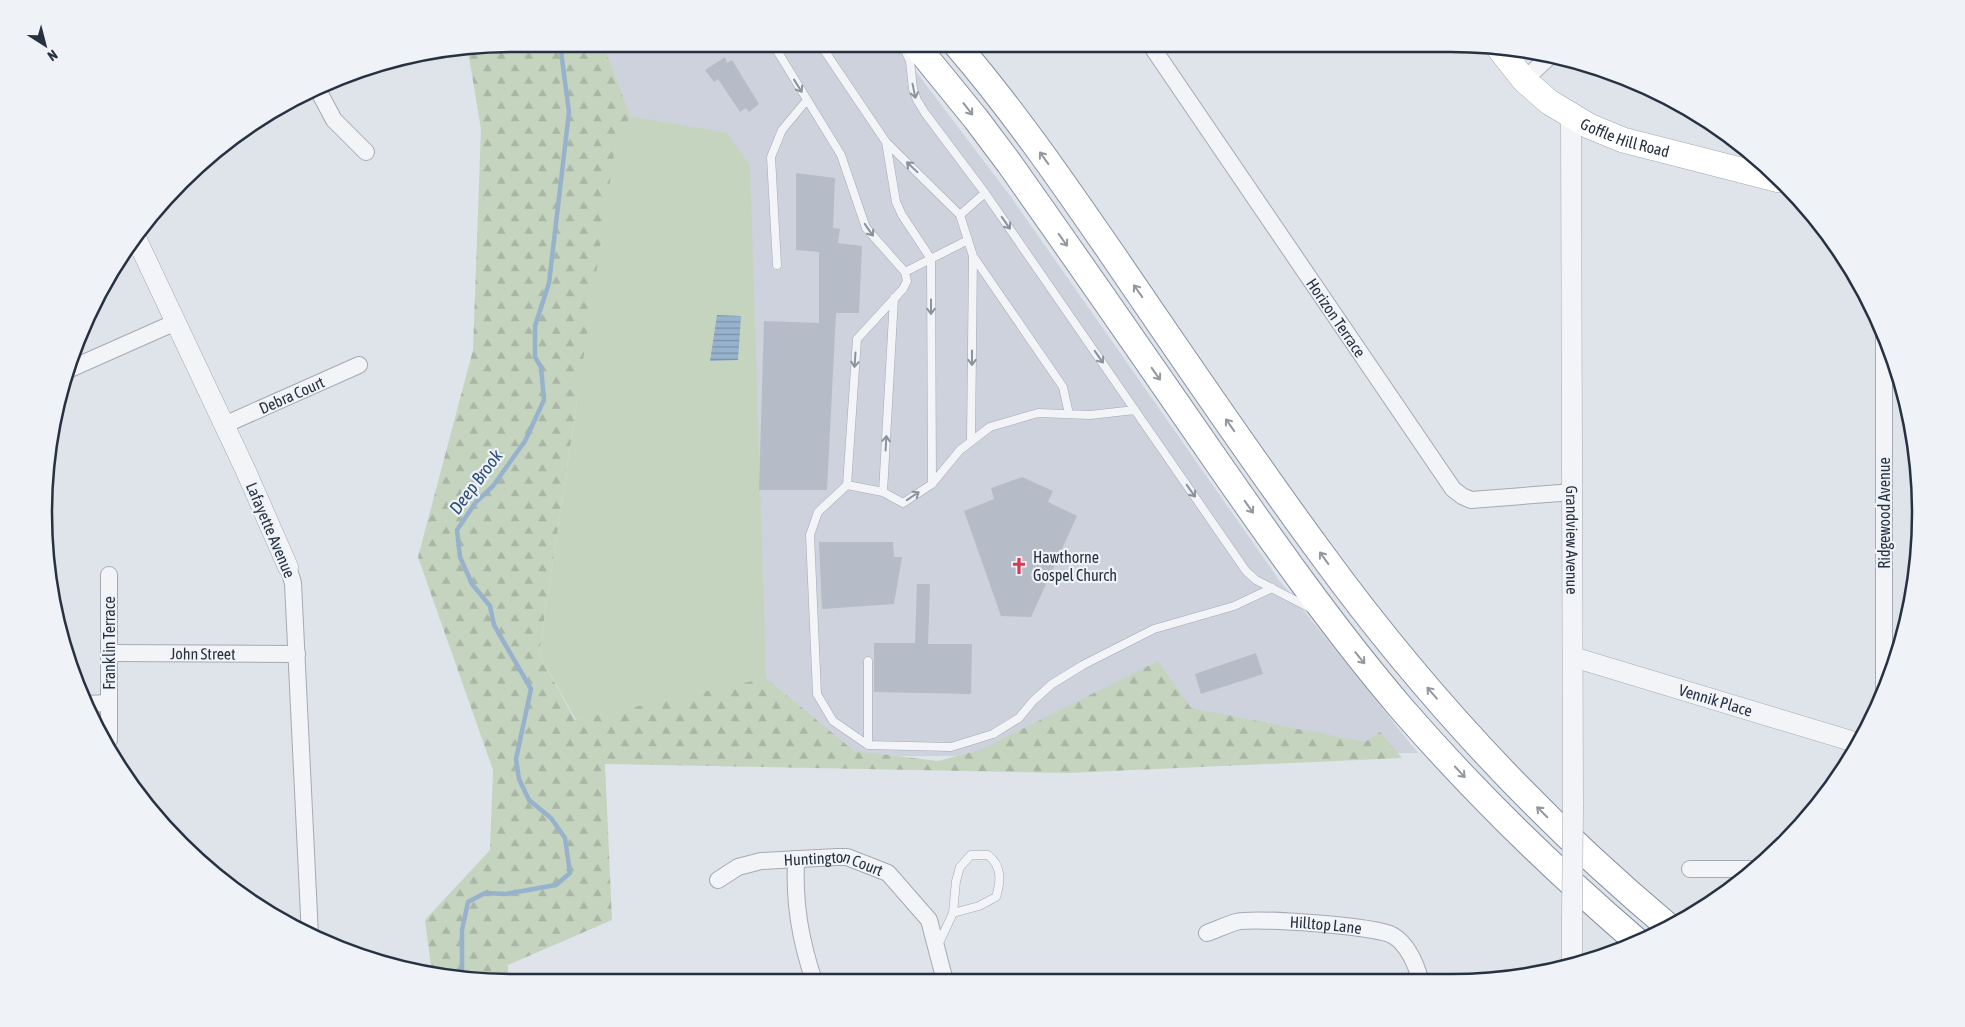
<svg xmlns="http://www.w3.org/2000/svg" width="1965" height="1027" font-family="'Asap Condensed',sans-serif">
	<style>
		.built { fill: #cdd2dc }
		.green { fill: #c5d4bf }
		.forest { fill: url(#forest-firs) }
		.water { fill: url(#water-rules) }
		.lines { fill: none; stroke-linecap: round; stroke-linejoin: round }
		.stream { stroke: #97b2cd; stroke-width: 4.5 }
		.building { fill: #b6bcc7 }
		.service-casing { stroke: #a4aab4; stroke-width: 9 }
		.minor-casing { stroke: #a4aab4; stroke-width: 18 }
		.tertiary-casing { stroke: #a4aab4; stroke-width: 21 }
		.primary-casing { stroke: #9da8b6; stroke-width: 26 }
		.trunk-casing { stroke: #8591a2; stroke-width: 28 }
		.service { stroke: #f2f4f8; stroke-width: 8 }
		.minor { stroke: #f2f4f8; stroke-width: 16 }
		.tertiary { stroke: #f2f4f8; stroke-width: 20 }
		.primary { stroke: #fff; stroke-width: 25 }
		.trunk { stroke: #fff; stroke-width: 26 }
		.tertiary-bridge-casing { stroke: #a4aab4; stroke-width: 21; stroke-linecap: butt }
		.tertiary-bridge { stroke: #f2f4f8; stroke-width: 20 }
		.oneway { stroke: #8c929d }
		.oneway2 { stroke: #9298a0 }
		.labels { text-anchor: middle; stroke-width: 4.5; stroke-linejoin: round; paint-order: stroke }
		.street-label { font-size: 16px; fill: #263142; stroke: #eff2f7 }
		.poi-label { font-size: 16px; fill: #263142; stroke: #eff2f7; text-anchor: start }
		.water-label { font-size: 18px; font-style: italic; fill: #2d507a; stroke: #eff2f7 }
		.rim { fill: none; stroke: #263142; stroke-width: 2.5 }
	</style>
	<defs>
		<pattern id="forest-firs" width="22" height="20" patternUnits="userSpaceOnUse" patternTransform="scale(1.25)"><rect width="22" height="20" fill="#c5d4bf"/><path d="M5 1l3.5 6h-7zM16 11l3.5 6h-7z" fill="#a9b6a5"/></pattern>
		<pattern id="water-rules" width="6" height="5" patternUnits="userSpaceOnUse" patternTransform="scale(1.25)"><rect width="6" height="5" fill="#97b2cd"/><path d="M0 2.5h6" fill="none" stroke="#7b91a8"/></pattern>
	</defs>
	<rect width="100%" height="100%" fill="#dfe3ea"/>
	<path class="built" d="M550 44H895L1011 197 1279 580 1418 753 607 758Z"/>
	<path class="green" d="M630 116 727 133 750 166 766 678 576 720 539 654 615 148Z"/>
	<path class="forest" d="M514 44H603L630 116 615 148 539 654 575 720 766 678 854 751 938 761 980 750 1158 661 1191 708 1365 742 1380 732 1402 758 1067 773 605 764 612 920 508 965V982H483L432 974 425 920 490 850 493 770 418 557 473 350 481 129 468 51Z"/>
	<path class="water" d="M717 315 741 316 738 360 710 361Z"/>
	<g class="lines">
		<path class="stream" d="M462 979V930L468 902 485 893 506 894 556 885 570 873 565 838 551 818 529 800 519 779 516 759 531 689 494 625 490 606 472 584 460 557 457 530 476 502 493 486 525 441 544 400 541 367 535 357V326L549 283 569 112 560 44"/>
	</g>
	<path class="building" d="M725 57 727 63 732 60 759 104 749 112 746 108 740 112 718 79 714 82 705 70Z
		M796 173 835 178 833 228 840 229 838 243 862 246 859 313H836L827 490H759L764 321 819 323V252L796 250Z
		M1022 477 1053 491 1048 502 1077 516 1031 617 1001 616 964 511 994 499 991 488Z
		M819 542H893L894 557H902L894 604 822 609Z
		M917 584H930L928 644H972L971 694 874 692V643H915Z
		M1256 653 1263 674 1201 694 1195 674Z"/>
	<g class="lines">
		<g class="service-casing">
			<path id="service" d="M773 44 841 155 866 228 905 272 907 281 903 289 857 339 847 485 883 492 903 503 932 484 960 450 990 427 1038 413 1090 415 1135 410
				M820 44 886 142 960 215 973 256 1063 387 1069 414
				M904 48 910 61 913 89 917 100 925 113 985 193 1246 571 1256 580 1310 608
				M886 142 896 202 902 215 931 259 932 484
				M960 215 985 193
				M777 265 771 157 782 130 807 100
				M905 272 968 240
				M971 441 973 256
				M847 485 818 512 810 535 817 694 833 721 868 745 951 747 993 734 1019 718 1033 701 1052 684 1083 665 1154 629 1234 606 1272 588
				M883 492 894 298
				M868 661V745
				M938 945 953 913 956 881 960 867 971 855H988C1002 866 1001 881 996 897L979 906 953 913"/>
		</g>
		<g class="minor-casing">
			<g id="minor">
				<path id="s1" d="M1150 44 1453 489 1462 496 1471 500 1573 492"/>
				<path d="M1524 80 1550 56"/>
				<path d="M319 92 334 120 366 152"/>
				<path d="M1884 335V691"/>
				<path d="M70 369 176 322"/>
				<path id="s2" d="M224 425 359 365"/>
				<path d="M288 567 293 583 310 936"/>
				<path id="s3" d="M109 653 297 654"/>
				<path d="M86 704 109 703"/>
				<path d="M109 740V575"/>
				<path d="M796 859C794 903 800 939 814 981"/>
				<path d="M1690 869H1752"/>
				<path id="s4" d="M718 880 738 867 761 861 837 857H847L888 873 929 920 945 981"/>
				<path id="s5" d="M1207 933C1216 930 1226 925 1236 922 1254 917 1376 926 1392 935 1407 943 1416 964 1420 979"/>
			</g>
		</g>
		<g class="tertiary-casing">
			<g id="tertiary">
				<path id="s6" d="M1571 116 1573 807"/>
				<path d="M136 238 245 469 288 567"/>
				<path id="s7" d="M1573 657 1858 743"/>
				<path d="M1572 963V919"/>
			</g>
		</g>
		<g class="primary-casing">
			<g id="primary">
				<path id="s8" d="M1498 47 1524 80 1549 102 1589 126 1623 140 1779 180"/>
			</g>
		</g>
		<g class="trunk-casing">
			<path id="trunk" d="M915 44 976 119 1009 163C1077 259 1144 356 1211 453 1272 541 1333 628 1402 709 1475 793 1555 871 1639 943
				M956 44C1012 109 1061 180 1110 251 1180 353 1249 456 1323 556 1423 693 1539 818 1669 927"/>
		</g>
		<use href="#service" class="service"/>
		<use href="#minor" class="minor"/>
		<use href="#tertiary" class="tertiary"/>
		<use href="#primary" class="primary"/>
		<use href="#trunk" class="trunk"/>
		<g class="tertiary-bridge-casing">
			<path id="tertiary-bridge" d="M1572 919 1573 807"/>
		</g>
		<use href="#tertiary-bridge" class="tertiary-bridge"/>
	</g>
	<defs><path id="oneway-shaft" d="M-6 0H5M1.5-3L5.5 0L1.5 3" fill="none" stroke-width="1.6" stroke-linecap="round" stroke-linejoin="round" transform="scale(1.25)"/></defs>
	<g class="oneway">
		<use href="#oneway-shaft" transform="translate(798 86) rotate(58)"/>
		<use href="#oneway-shaft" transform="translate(914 91) rotate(78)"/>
		<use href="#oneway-shaft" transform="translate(912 167) rotate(-137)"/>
		<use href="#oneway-shaft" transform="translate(1006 223) rotate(55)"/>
		<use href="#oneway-shaft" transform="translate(869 230) rotate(55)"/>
		<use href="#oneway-shaft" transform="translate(931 307) rotate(90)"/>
		<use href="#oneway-shaft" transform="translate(1099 357) rotate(55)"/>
		<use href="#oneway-shaft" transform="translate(972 358) rotate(90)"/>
		<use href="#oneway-shaft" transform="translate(855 360) rotate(94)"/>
		<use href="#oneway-shaft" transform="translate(886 443) rotate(-87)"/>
		<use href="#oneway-shaft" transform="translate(1191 491) rotate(55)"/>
		<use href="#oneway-shaft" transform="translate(913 496) rotate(-34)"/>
	</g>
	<g class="oneway2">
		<use href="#oneway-shaft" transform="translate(968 109) rotate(52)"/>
		<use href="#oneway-shaft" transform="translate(1044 158) rotate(-126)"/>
		<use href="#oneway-shaft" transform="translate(1063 240) rotate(55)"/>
		<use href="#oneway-shaft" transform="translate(1138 291) rotate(-125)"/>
		<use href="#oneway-shaft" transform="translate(1156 374) rotate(55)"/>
		<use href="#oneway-shaft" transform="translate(1230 425) rotate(-125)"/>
		<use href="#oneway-shaft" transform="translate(1249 507) rotate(55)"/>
		<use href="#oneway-shaft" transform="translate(1324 558) rotate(-126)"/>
		<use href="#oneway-shaft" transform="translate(1360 658) rotate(51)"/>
		<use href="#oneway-shaft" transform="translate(1432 693) rotate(-131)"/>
		<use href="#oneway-shaft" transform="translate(1460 772) rotate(47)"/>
		<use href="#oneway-shaft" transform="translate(1542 812) rotate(-135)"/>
	</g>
	<defs>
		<g id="church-bare" transform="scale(1.35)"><path d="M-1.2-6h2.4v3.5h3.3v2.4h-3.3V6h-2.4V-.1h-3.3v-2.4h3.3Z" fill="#da3952" stroke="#eff2f7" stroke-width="2.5" paint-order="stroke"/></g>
	</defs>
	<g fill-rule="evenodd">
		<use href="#church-bare" x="1019" y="566"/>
	</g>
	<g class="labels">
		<g class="street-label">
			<text dy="6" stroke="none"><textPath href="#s8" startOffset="160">Goffle Hill Road</textPath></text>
			<text dy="6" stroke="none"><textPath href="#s1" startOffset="331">Horizon Terrace</textPath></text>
			<text dy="6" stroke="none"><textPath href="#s2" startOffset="74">Debra Court</textPath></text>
			<text transform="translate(1884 513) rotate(-90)" y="6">Ridgewood Avenue</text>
			<text transform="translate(271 530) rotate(67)" y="6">Lafayette Avenue</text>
			<text dy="6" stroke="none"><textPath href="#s6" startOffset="424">Grandview Avenue</textPath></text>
			<text transform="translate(109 643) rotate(-90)" y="6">Franklin Terrace</text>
			<text dy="6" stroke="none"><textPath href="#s3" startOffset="94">John Street</textPath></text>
			<text dy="6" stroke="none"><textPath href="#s7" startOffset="149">Vennik Place</textPath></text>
			<text dy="6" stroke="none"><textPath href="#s4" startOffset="121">Huntington Court</textPath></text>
			<text dy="6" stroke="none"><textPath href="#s5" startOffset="121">Hilltop Lane</textPath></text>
		</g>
		<g class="poi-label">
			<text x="1033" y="563">Hawthorne<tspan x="1033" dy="18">Gospel Church</tspan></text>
		</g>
		<g class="water-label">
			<text transform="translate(476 482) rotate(-53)" y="6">Deep Brook</text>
		</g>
	</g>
	<path d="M0 0H1965V1027H0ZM513 52H1451A461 461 0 0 1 1912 513V513A461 461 0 0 1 1451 974H513A461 461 0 0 1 52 513V513A461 461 0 0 1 513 52Z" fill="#eff2f7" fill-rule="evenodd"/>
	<path class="rim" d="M513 52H1451A461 461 0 0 1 1912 513V513A461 461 0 0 1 1451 974H513A461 461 0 0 1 52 513V513A461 461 0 0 1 513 52Z"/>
	<g transform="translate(45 45) rotate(144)" stroke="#eff2f7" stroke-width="4" paint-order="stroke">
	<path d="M0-4L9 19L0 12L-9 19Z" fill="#263142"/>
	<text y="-8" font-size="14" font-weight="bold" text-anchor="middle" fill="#263142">N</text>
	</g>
</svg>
